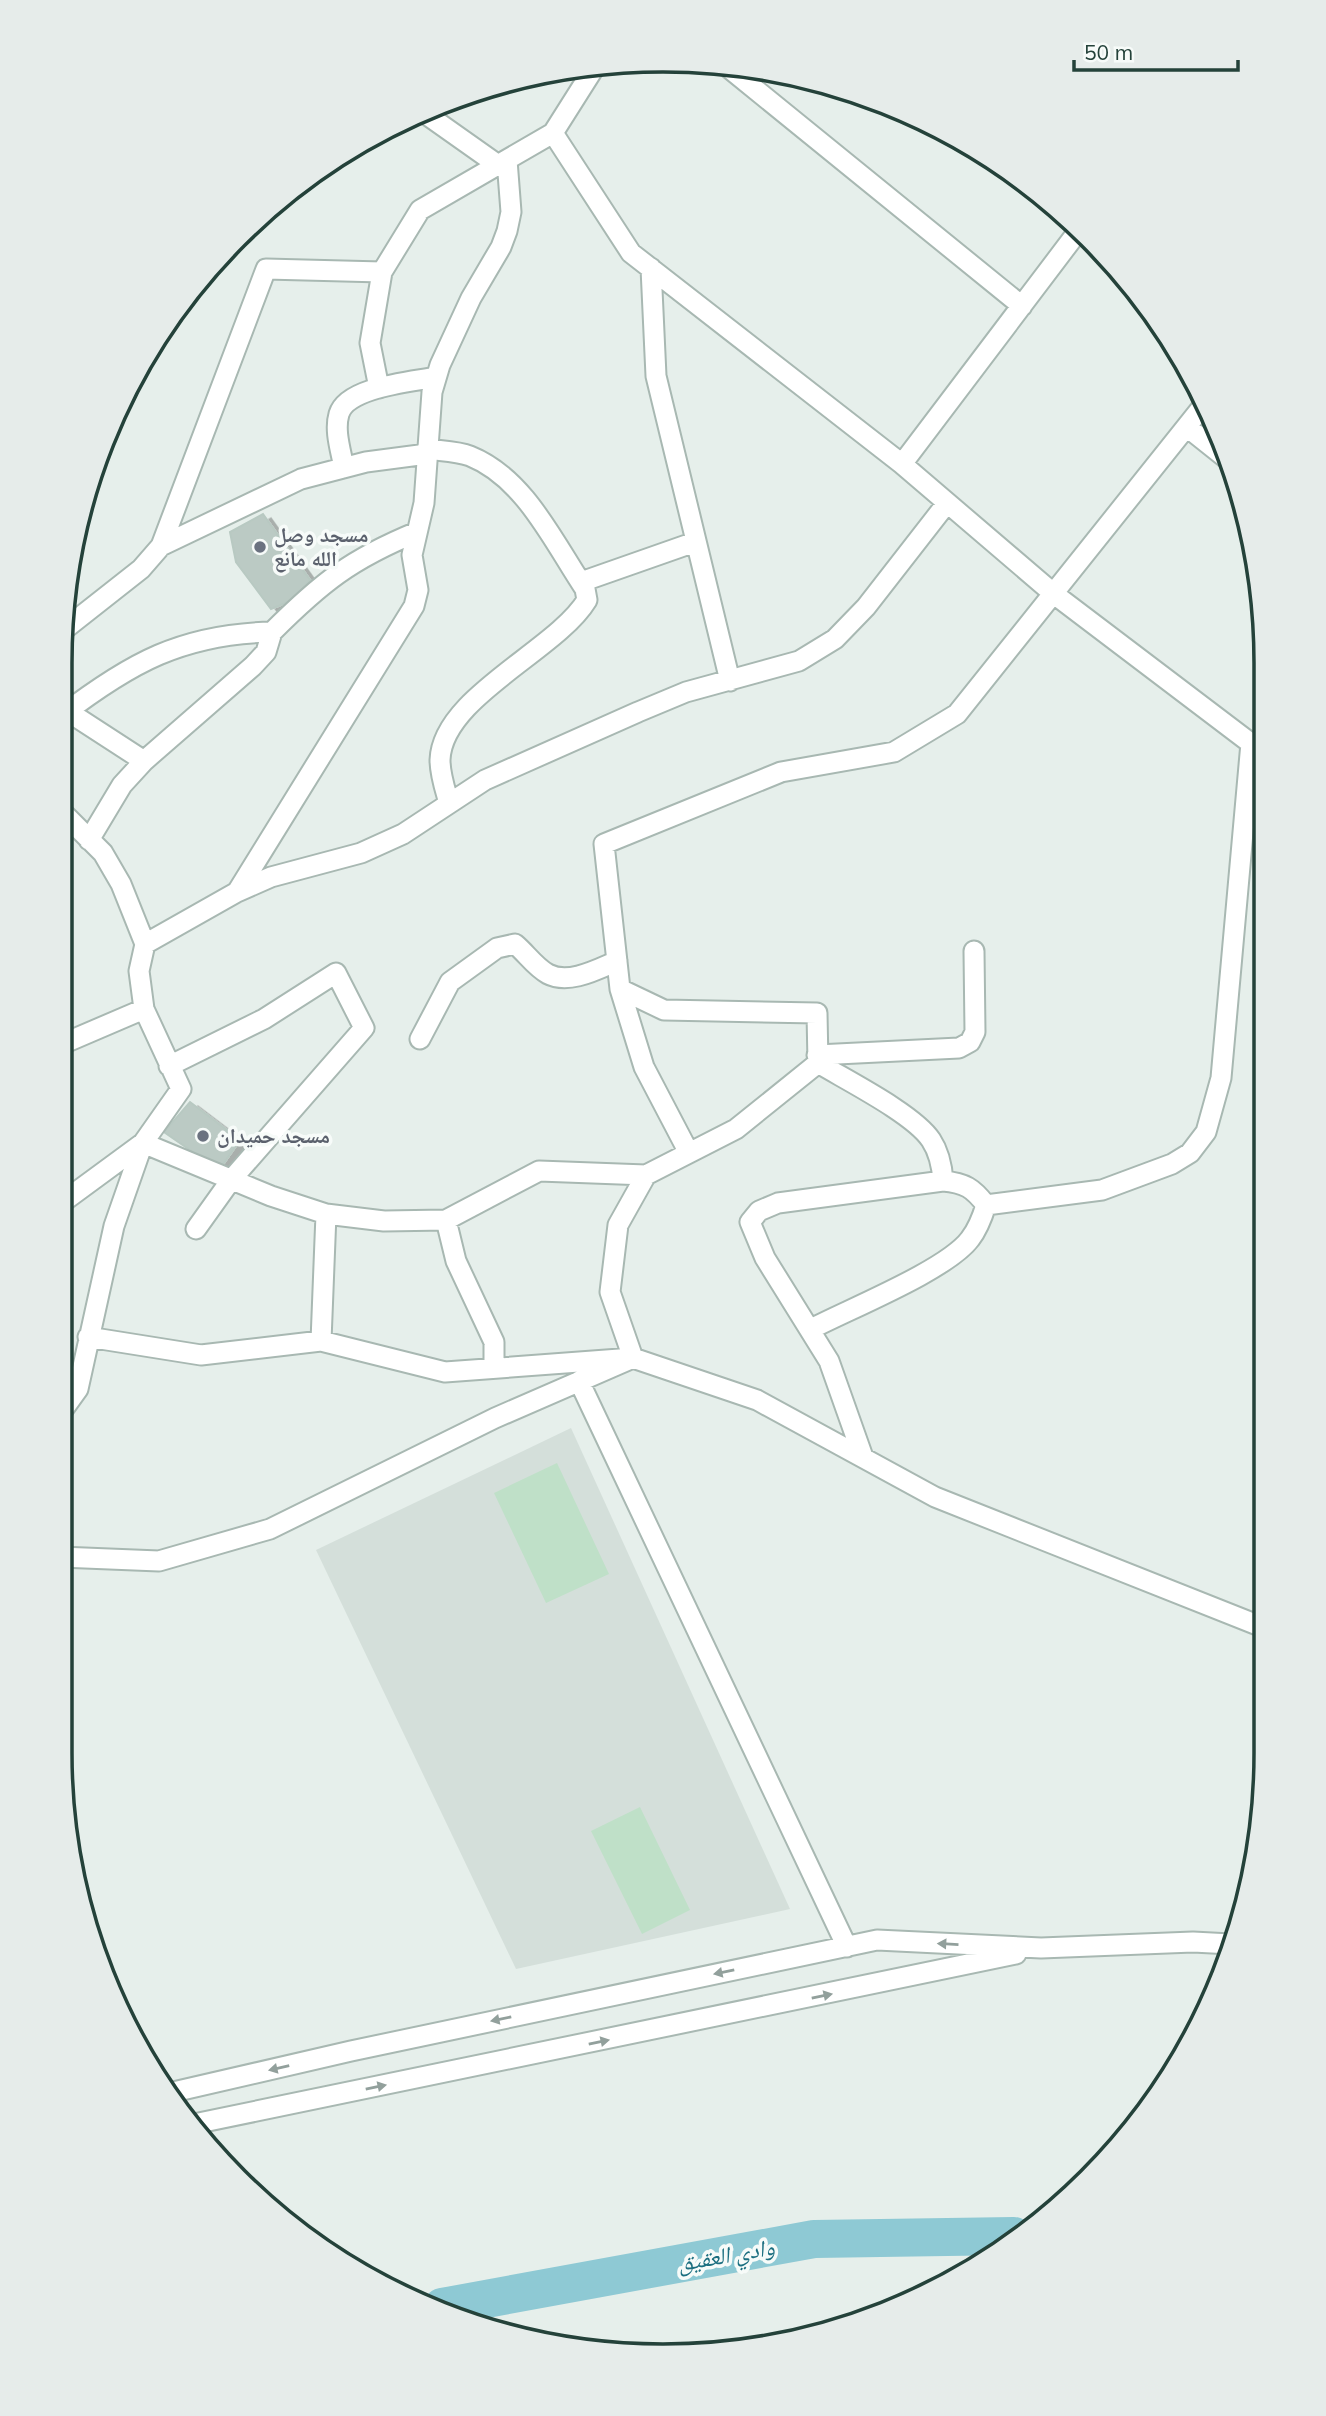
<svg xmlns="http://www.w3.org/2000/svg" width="1326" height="2416" font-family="Mulish,'Noto Naskh Arabic',sans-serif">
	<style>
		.built { fill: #d4dfda }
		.green { fill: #bfe0c8 }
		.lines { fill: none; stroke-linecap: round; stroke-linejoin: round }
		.river { stroke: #8ec9d4; stroke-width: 38 }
		.building { fill: #bbcac4; stroke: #b8c9c2; stroke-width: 2; filter: url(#shadow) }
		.street-casing { stroke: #a8b8b2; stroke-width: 23 }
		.street { stroke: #fff; stroke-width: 19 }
		.oneway { fill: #92a09c }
		.worship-dot { fill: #6b7280; stroke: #f7fbf9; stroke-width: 2.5 }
		.labels { text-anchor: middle; stroke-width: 7; stroke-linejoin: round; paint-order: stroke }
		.worship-label { font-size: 21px; font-weight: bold; fill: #5b616d; stroke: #f7fbf9; text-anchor: start }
		.water-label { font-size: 23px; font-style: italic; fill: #1c6f80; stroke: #f7fbf9 }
		.rim { fill: none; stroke: #24423a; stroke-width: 3.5 }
	</style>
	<defs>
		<filter id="shadow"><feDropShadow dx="8" dy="4.5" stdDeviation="0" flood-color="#0004"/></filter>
	</defs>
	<rect width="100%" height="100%" fill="#e6efeb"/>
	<path class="built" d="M571 1428 790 1909 516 1969 316 1550Z"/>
	<path class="green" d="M557 1463 609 1574 546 1603 494 1493Z
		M640 1807 690 1910 642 1934 591 1831Z"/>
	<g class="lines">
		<path class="river" d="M442 2307 814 2239 1014 2236"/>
	</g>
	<path class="building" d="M263 514 310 580 293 600 271 609 236 562 230 532Z
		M190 1102 240 1140 219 1170 164 1132Z"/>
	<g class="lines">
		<g class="street-casing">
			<path id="street" d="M724 64 1022 306
				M423 112 498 165
				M553 133 631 253 902 464 1079 230
				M651 268 656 376 730 681
				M379 388 370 343 382 272
				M1187 427 1231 462
				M427 449C440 451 457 451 470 456 525 478 554 543 585 589L587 600C556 651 442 697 440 760 440 775 445 789 449 803
				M902 464 1054 594 1261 751
				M344 468C341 451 334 431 339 414 347 387 411 382 436 377
				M161 546 301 479 366 462 427 454
				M581 582 695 542
				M61 632 141 569 161 546 266 269 382 272 420 210 553 133 596 65
				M67 711 144 761
				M61 716C130 663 182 634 272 632 321 583 351 559 417 532
				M89 840 122 785 144 761 253 666 266 652 272 632
				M237 892 414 606 418 590 412 555 424 503 432 392 440 365 471 298 501 247 507 231 511 212 507 160
				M145 944 237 892 271 877 361 853 403 834 485 780 638 712 686 692 799 661 835 639 866 607 947 503
				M420 1039 450 982 497 948 515 944C526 953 535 967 548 974 569 985 598 969 617 961
				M60 1045 144 1009
				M817 1055 959 1048 970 1042 975 1032 974 951
				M818 1063C846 1080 914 1114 931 1140 939 1152 942 1166 943 1181
				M169 1066 264 1019 336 973 364 1028 231 1180 196 1229
				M689 1153 644 1067 620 989 604 844 781 772 894 752 957 714 1203 406
				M60 1204 143 1143 271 1196 326 1214 384 1221 446 1220 539 1171 646 1175
				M986 1205 1102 1190 1172 1164 1190 1153 1206 1132 1221 1078 1251 743
				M446 1220 456 1261 494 1342V1368
				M811 1329C849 1309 947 1270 970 1239 978 1229 982 1218 986 1205
				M88 1337 201 1355 321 1341 445 1372 633 1358 610 1292 618 1225 646 1175 736 1129 818 1063 817 1013 664 1010 620 989
				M321 1341 326 1214
				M579 1381 847 1947
				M60 1414 78 1389 114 1226 143 1143 181 1089 144 1009 139 971 145 944 121 884 103 853 61 811
				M863 1457 829 1361 765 1258 750 1222 759 1211 778 1203 943 1181C965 1183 973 1188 986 1205
				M60 1557 159 1561 270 1529 495 1418 633 1358 757 1400 935 1497 1265 1628
				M169 2093 351 2051 877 1940 1041 1948 1193 1942 1231 1944
				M189 2125 1016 1954"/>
		</g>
		<use href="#street" class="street"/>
	</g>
	<defs><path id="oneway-solid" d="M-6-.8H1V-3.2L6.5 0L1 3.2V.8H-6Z" transform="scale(1.75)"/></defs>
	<g class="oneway">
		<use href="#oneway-solid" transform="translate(948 1944) rotate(-177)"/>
		<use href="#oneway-solid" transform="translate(724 1972) rotate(168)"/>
		<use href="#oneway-solid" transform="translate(822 1996) rotate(-12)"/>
		<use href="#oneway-solid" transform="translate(501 2019) rotate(168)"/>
		<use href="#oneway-solid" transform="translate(599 2042) rotate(-12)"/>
		<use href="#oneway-solid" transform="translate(279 2068) rotate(167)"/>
		<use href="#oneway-solid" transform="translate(376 2087) rotate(-12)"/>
	</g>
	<g class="worship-dot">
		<circle cx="260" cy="547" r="7"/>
		<circle cx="203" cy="1136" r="7"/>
	</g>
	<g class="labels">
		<g class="worship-label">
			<text x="274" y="542">مسجد وصل<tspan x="274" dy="24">الله مانع</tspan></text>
			<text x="217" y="1143">مسجد حميدان</text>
		</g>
		<g class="water-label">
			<text transform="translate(726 2255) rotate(-10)" y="8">وادي العقيق</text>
		</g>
	</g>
	<path d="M0 0H1326V2416H0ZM663 72H663A591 591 0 0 1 1254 663V1753A591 591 0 0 1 663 2344H663A591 591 0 0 1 72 1753V663A591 591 0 0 1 663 72Z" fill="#e6ecea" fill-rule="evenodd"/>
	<path class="rim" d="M663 72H663A591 591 0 0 1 1254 663V1753A591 591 0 0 1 663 2344H663A591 591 0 0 1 72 1753V663A591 591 0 0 1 663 72Z"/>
	<path d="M1074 60v10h164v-10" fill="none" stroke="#24423a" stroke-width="3.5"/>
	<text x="1084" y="60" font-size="21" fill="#24423a" stroke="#f7fbf9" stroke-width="5" paint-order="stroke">50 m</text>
</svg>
